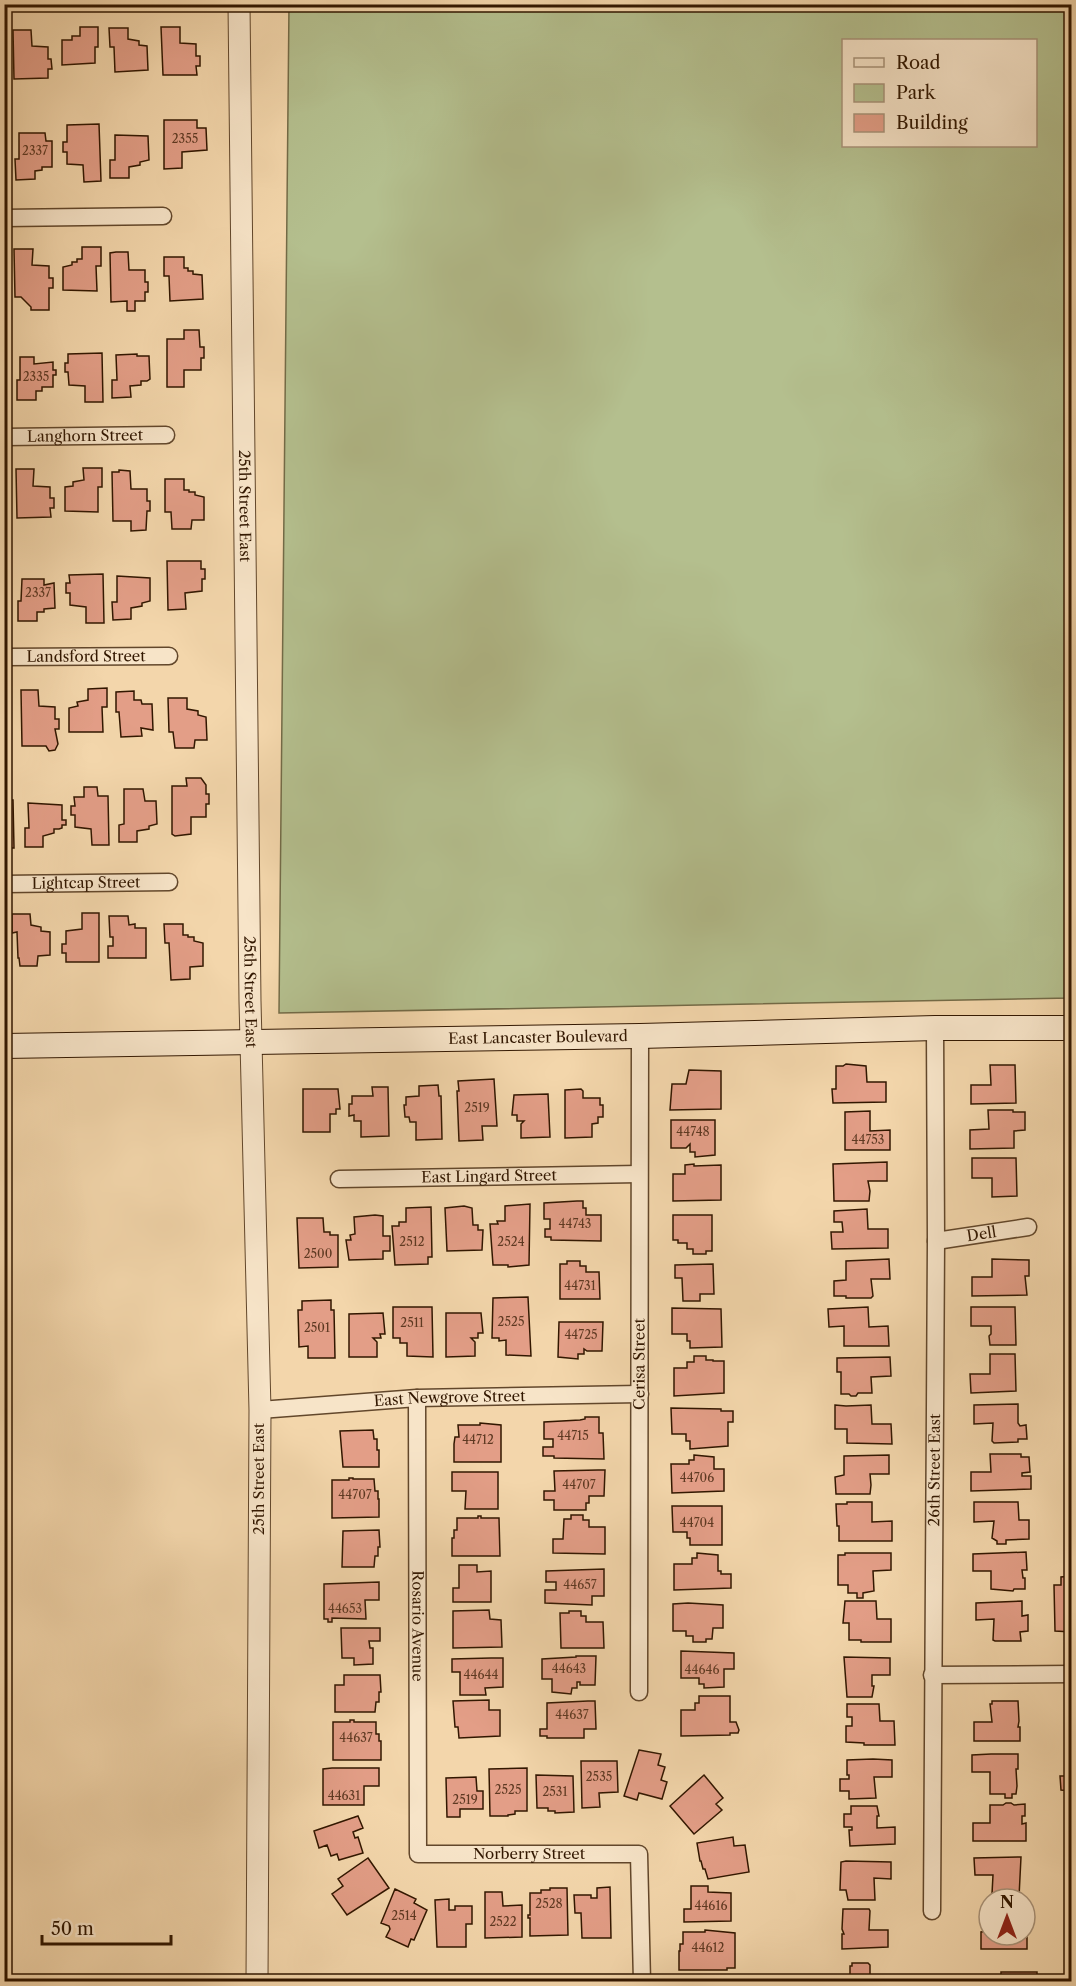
<svg xmlns="http://www.w3.org/2000/svg" width="1076" height="1986" font-family="'Libre Caslon Text',serif">
	<style>
		.green { fill: #b4bf8e; stroke: #736b47; stroke-width: 1.5; fill-rule: evenodd }
		.building { fill: #e39e87; stroke: #321700; stroke-width: 1.5 }
		.lines { fill: none; stroke-linecap: round; stroke-linejoin: round }
		.minor-casing { stroke: #62472b; stroke-width: 19 }
		.tertiary-casing { stroke: #62472b; stroke-width: 23 }
		.secondary-casing { stroke: #321700; stroke-width: 26 }
		.minor { stroke: #f7e4c8; stroke-width: 16 }
		.tertiary { stroke: #f7e4c8; stroke-width: 21 }
		.secondary { stroke: #f7e4c8; stroke-width: 24 }
		.labels { text-anchor: middle; stroke-width: 4.5; stroke-linejoin: round; paint-order: stroke }
		.number-label { font-size: 12px; fill: #5e3922 }
		.street-label { font-size: 15px; fill: #321700; stroke: #f7e4c8 }
	</style>
	<rect width="100%" height="100%" fill="#f3d6ab"/>
	<filter id="stains"><feTurbulence type="fractalNoise" baseFrequency=".00333" numOctaves="4"/><feColorMatrix values="0 0 0 0 .2 0 0 0 0 .09 0 0 0 0 .02 0 0 0 .5 -.17"/></filter>
	<radialGradient id="worn" r=".72"><stop offset=".6" stop-color="#630" stop-opacity="0"/><stop offset="1" stop-color="#630" stop-opacity=".3"/></radialGradient>
	<path class="green" d="M289 5H1071V998L279 1013ZM844 40H1036V146H844Z"/>
	<path class="building" d="M80 27H98V47H95V63L62 65V40H72V36H80Z
		M161 27H180V43L196 44V56H200V66H196L197 75H163Z
		M109 28H128V39L139 41V45L147 46 148 70 115 72 114 47H110Z
		M13 30H31L32 46 48 47V59H51L52 69H48V78L14 79Z
		M164 120H197V128H206L207 150 182 152V168L164 169Z
		M99 124 101 181 84 182 83 165 67 164V152H63V142H67V125Z
		M19 133H45L46 141H52V167H42V170L35 171V179L16 180 15 159H19Z
		M115 135 148 136 149 160 140 162V165L129 167V178H110V160H115Z
		M82 247H101V266H96L97 291 63 290V267L72 265V262H77V259H82Z
		M14 249H33L32 265 49 266V278H53V288H49V310H31V307L21 297H15Z
		M116 252H128L129 270H145V282H148V292H145V301H135V311H127V301L111 302 110 253Z
		M164 257H184V268H188V271H193V274L202 275 203 299 170 301 169 276H164Z
		M184 330H199L200 347H204V358H201V370H184V387H167V339H184Z
		M102 353 103 402H85V386L69 385 68 372H65V363H68V354Z
		M137 354V356H149L150 379 147 381H141V385L130 386 131 397 112 398V380H117L116 355Z
		M20 357H34V364L53 362V370H56V375H53V387H42V391H36V400H17V380H20Z
		M83 468H102V487H98V512L65 511V487L73 486V482L84 480Z
		M16 469H34L33 486 50 487V498H54V508H50L51 517 17 518Z
		M119 470 130 471 131 489H147V501H150V511H147L146 530 131 531V521H113L112 472H119Z
		M165 479H184V490H189V492H195V495L204 497V520H192L191 529H172L171 512H165Z
		M167 561H201V569H205V579H202V591L185 593 186 609 168 610Z
		M103 574 104 623H86V607L70 605V593H66V583H70L69 575Z
		M117 576 150 578V601L142 603V606L131 608V619L113 620 112 602H117Z
		M22 579H44V585L54 583 55 608 44 609V612H37V621H18V601H21Z
		M107 688V707H102L103 732H69V708L78 706 77 702 88 700V689Z
		M21 690H38L39 706 55 707V719H59V729H55L58 744 55 750 49 751 46 746H22Z
		M134 691V700H141L142 704H152L153 730 141 728 142 736 121 737 119 712H116V692Z
		M4 692H11L9 728H4Z
		M168 698H187V709L198 711V715L206 717 207 740H195L194 748H175L173 732H169Z
		M186 778H201L206 785V794H209V804H206V817H191V834L175 836 172 834V786H187Z
		M84 787H97L98 796H108L109 845H92L91 829 75 827V815H71V806H75L74 797H84Z
		M124 789H143L145 801H156L157 824 149 826V829L137 831V842H119V825L124 824Z
		M4 800H13L14 848H4Z
		M28 803 62 805V820H66V825H62V828L59 829H54V833L43 836V847H25V828H29Z
		M82 913H99V962H66V953H62V944H66V931L82 929Z
		M12 914H30L31 925 41 927V931L50 932V955L38 956 37 966H20L19 958H18L17 932 12 933Z
		M109 916H128L129 925 135 924V928H146V958H108V946H113V937H110Z
		M164 924H183V935H188V937H194V941L203 943V966L190 967V979L171 980 169 943H165Z
		M846 1064 866 1066 867 1082H886V1102L833 1103 832 1089H836V1066H843Z
		M990 1065H1015L1016 1103 971 1104V1085H991Z
		M689 1070 721 1071V1109L670 1110 672 1084H686Z
		M494 1079 497 1126H482L483 1140 459 1141 457 1091H459L458 1081Z
		M438 1085 439 1096H441L442 1139 416 1140V1122H410L409 1117H405L404 1105H406V1097L419 1096V1086Z
		M372 1087H388L389 1136 361 1137V1121H354V1115L349 1116V1104H352V1096H373Z
		M303 1089H338L340 1109H336V1114H330V1132H303Z
		M565 1090 581 1089 583 1091V1098H600V1105H603V1117H598V1123L592 1124V1137L565 1138Z
		M548 1094 550 1137 521 1138V1124L524 1121H517V1115H512L514 1095Z
		M988 1110H1013V1112H1025V1130L1014 1131V1148L970 1149V1130L989 1129Z
		M870 1111V1131L890 1130V1150H845V1112Z
		M671 1120H715V1155L695 1157V1152H690V1144L686 1148H671Z
		M972 1158H1016L1017 1196 992 1197V1178H972Z
		M887 1162V1181H868L870 1191 869 1201H834L833 1164Z
		M694 1164V1166L721 1165V1200L673 1201V1174H685V1165Z
		M577 1201H583V1208H586V1215H601V1241L551 1240V1237H545V1229H550V1219H544V1203Z
		M530 1204 529 1265 508 1267V1265H493L490 1224H498L497 1221H505V1206Z
		M464 1206 472 1208 473 1225H478V1230H483L482 1250 447 1251 445 1208Z
		M431 1207 432 1257H428V1264L395 1265 392 1226H399V1222H406V1208Z
		M867 1209 868 1229H888V1248L832 1249 831 1232H843L842 1222H834V1211Z
		M375 1215 383 1216V1236H390V1251H383V1259L349 1260 346 1240H351L350 1235 355 1234 354 1217Z
		M673 1215H712V1251H706V1254H693V1249H687V1243H678V1240H673Z
		M297 1218H323L324 1232H330V1235H338V1267L299 1268Z
		M889 1259 890 1279H871L873 1296 871 1298H846V1296H834V1281L846 1280V1261Z
		M992 1259 1029 1260V1276H1025L1027 1295 972 1296V1277H992Z
		M567 1261H580V1266H586V1272H599L600 1299H560V1264H567Z
		M713 1264 714 1294H700V1301H683L682 1278H675V1265Z
		M528 1297 531 1356 506 1355V1340L499 1341V1338H492L493 1298Z
		M331 1300V1310H334L335 1358H308V1346L299 1347 298 1310H302V1301Z
		M393 1307H432L433 1357 407 1356V1343H400V1338H393Z
		M868 1307 869 1327 888 1326 889 1346H844V1326L829 1327 828 1309Z
		M971 1307H1015L1016 1345H990L989 1336 991 1334V1326H971Z
		M672 1308 721 1309 722 1347 690 1348V1341H687V1334H672Z
		M383 1313 385 1334H380L381 1338H373L377 1342V1357H349V1314Z
		M446 1313H481L483 1333H478V1338H471L475 1342V1356L446 1357Z
		M559 1322H603L602 1351H587L584 1349V1354H578V1359L558 1357Z
		M990 1354H1015L1016 1391 971 1393 970 1374H990Z
		M694 1356H706V1360H713V1361H724V1393L674 1396V1368H687V1362H694Z
		M890 1357 891 1376 871 1377 872 1393H858L856 1396H851L849 1394H841V1372H837V1358Z
		M1018 1404V1423L1020 1426 1026 1425 1027 1439H1018V1442L994 1443 992 1441 993 1423 974 1424V1405Z
		M835 1405 846 1406 871 1405 872 1424H891L892 1444 847 1443V1429H835Z
		M671 1408 721 1409V1411H733V1422H728V1446L690 1449V1441H686V1434H672Z
		M585 1417H599V1433H603L604 1459 554 1458V1456H543V1447H553V1439H544V1422L580 1420 585 1419Z
		M480 1423 501 1425V1462H454V1444L455 1437H459L458 1425H480Z
		M373 1430 374 1439H377V1450H379V1467H343L340 1431Z
		M990 1454H1021V1457H1029L1030 1472 1022 1473V1476H1031V1489L971 1491V1472H991Z
		M694 1455 714 1457V1469H724V1491L672 1493 671 1464H689V1460H694Z
		M889 1455V1474H870L871 1485 870 1494H836L835 1477 844 1475V1456Z
		M598 1470H605L604 1496H589V1503H586V1510H554V1500H544V1491H555L554 1471Z
		M452 1472H498V1509H465L466 1491H452Z
		M349 1478H353V1479H374L375 1491H378V1499H379V1517L332 1518V1480H349Z
		M847 1502H872V1522L892 1521V1541H839V1526H837L836 1504H847Z
		M974 1502H1018L1019 1520H1029V1539L1006 1540V1544H997V1541L992 1538 994 1521 974 1522Z
		M672 1506H722V1545H690V1538H687V1532H673Z
		M571 1515H583V1520H589V1527H605V1554L553 1553V1539H563L564 1519H571Z
		M478 1516H481V1518H499L500 1556H452V1538H454V1530H457V1518H478Z
		M379 1530 380 1547H378V1556H375L374 1567H342L343 1531Z
		M1026 1552 1027 1570H1022L1023 1578H1025V1589H1014L1013 1591 991 1589V1571H973V1554Z
		M697 1553 718 1555V1571H721V1574H731V1588L674 1590V1564H692V1558H697Z
		M845 1553H891V1570L873 1571 874 1591 863 1593V1598H857V1593H848V1585H838V1555H845Z
		M459 1565H477V1572L491 1571V1602H453V1588H459Z
		M604 1569V1596H592V1605L545 1603V1590H556V1582H546V1571Z
		M1072 1576V1632L1055 1631 1054 1585H1061V1577Z
		M379 1582V1600H365L366 1619 332 1618V1622H328V1619H324V1584Z
		M845 1601H876L877 1619H891V1642H861V1640H849V1623H843Z
		M1022 1601V1616L1028 1615V1631L1020 1632 1021 1641H995L993 1640 994 1619 976 1620V1603Z
		M688 1603 723 1605V1628H713L712 1639H706V1642H693V1636H686V1631H673V1604Z
		M489 1610 490 1619 501 1620 502 1647 453 1648V1611Z
		M569 1611H581V1616H586V1622H603L604 1648H561L560 1613H569Z
		M341 1628H380V1641H369L370 1648H373V1664L354 1665V1658H342Z
		M681 1651 734 1653V1669H724V1687L704 1688V1684H699V1678H681Z
		M576 1656H596L595 1685H580V1682H577V1688H572L571 1694 552 1692V1679H542V1659L576 1657Z
		M844 1657 890 1658V1675H872V1686H874L872 1697H847Z
		M491 1658H503V1687L485 1688 486 1695H460V1672H452V1659Z
		M344 1675H380L381 1692H379V1702H376L375 1712H335V1685H344Z
		M699 1696H730V1722H736L739 1730 738 1733H730V1735L681 1736V1710H695V1703H699Z
		M489 1700V1710H500V1736L459 1738 458 1727H455L453 1701Z
		M588 1701H595L596 1729H584V1738H547V1736H540V1729H547V1703Z
		M992 1701H1018L1019 1721 1018 1727H1020V1741H974V1722H992L990 1704H992Z
		M847 1704H879L880 1721H894L895 1745H864V1743L846 1742V1726H852V1717H847Z
		M350 1720H354V1722H376V1734H379V1741H381V1760H333V1722H350Z
		M639 1750 661 1754 658 1765 665 1767 661 1780 667 1782 662 1799 639 1793 637 1800 624 1796Z
		M991 1754H1018V1769H1016L1017 1786 1016 1794H1012V1798H1005V1794H990V1772H972V1755Z
		M1068 1754H1072V1791L1061 1790 1060 1776H1068Z
		M873 1759 892 1760V1777H874L876 1798 849 1799V1791H840V1779H849V1775H847V1760Z
		M581 1761H617L618 1792 599 1793 600 1807 582 1808Z
		M332 1768H379V1786H364V1805H323V1769Z
		M527 1768V1811H515V1814L508 1815V1816H490L489 1769Z
		M536 1775 573 1776 574 1812 555 1813V1811H548V1808H537Z
		M704 1775 723 1798 716 1804 722 1810 694 1834 670 1806Z
		M476 1777 477 1791H483V1809H460V1817H447L446 1778Z
		M1006 1803H1011L1014 1805 1025 1804V1816H1022V1824L1026 1823V1841H973V1823H990V1805H1003Z
		M851 1806H877L879 1816H877V1828L895 1827V1844L850 1846 849 1830H852V1827H844V1814H851Z
		M358 1816 363 1828 353 1832 355 1838 358 1837 363 1853 339 1860 337 1854 331 1856 327 1845 319 1848 314 1831Z
		M733 1837 734 1846 745 1845 749 1872 708 1879 705 1869H703L701 1861H700L697 1843Z
		M1021 1857 1019 1897H993L992 1894 993 1875H975L974 1858Z
		M368 1858 389 1888 347 1915 332 1894 343 1886 338 1879Z
		M846 1861 891 1862V1879L874 1878 875 1900H848L846 1890H840L841 1862Z
		M691 1886H708V1892L731 1893V1921L684 1922V1909H691Z
		M610 1887 611 1938H582L581 1913H575L574 1895H591V1898H597V1888Z
		M550 1888H567L568 1935 530 1936V1918H528V1915H530V1893H541V1890H550Z
		M395 1889 416 1899 414 1903 427 1910 414 1940 411 1939 408 1947 386 1937 390 1929 389 1926 381 1923Z
		M485 1892H502L503 1906 522 1905V1937L485 1938Z
		M449 1899V1910H455V1906H472V1924H466V1947H437L435 1900Z
		M843 1909H869L870 1911 869 1930H888V1947L842 1949V1934H844L842 1929Z
		M705 1930 735 1933V1968H727V1970H679V1951H680V1944H683V1932H705Z
		M989 1931V1935H1025L1027 1933V1949H981V1932Z
		M852 1963H868L870 1965V1982H830V1976L845 1975V1978H850V1966H852Z
		M1001 1972H1037V1982H1001Z
		M909 1976H926V1982H890V1978H901V1980H909Z
		M612 1978V1982H576V1979Z
		M680 1979 735 1980V1982H680Z"/>
	<g class="lines">
		<g class="minor-casing">
			<g id="minor">
				<path d="M4 218 163 216"/>
				<path id="s1" d="M4 437 166 435"/>
				<path id="s2" d="M4 657 169 656"/>
				<path id="s3" d="M4 884 169 882"/>
				<path id="s4" d="M339 1179 639 1174"/>
				<path id="s5" d="M936 1241 1028 1227"/>
				<path id="s6" d="M417 1398 418 1854H639L642 1982"/>
				<path id="s7" d="M260 1410 417 1398 640 1394"/>
				<path d="M932 1675 1072 1674"/>
				<path id="s8" d="M639 1692 640 1036"/>
				<path id="s9" d="M932 1911 936 1241 935 1028"/>
			</g>
		</g>
		<g class="tertiary-casing">
			<g id="tertiary">
				<path id="s10" d="M239 4 250 1001 260 1410 257 1982"/>
			</g>
		</g>
		<g class="secondary-casing">
			<g id="secondary">
				<path id="s11" d="M4 1046 640 1036 935 1028H1072"/>
			</g>
		</g>
		<use href="#minor" class="minor"/>
		<use href="#tertiary" class="tertiary"/>
		<use href="#secondary" class="secondary"/>
	</g>
	<g class="labels">
		<g class="number-label">
			<text x="185" y="143">2355</text>
			<text x="35" y="155">2337</text>
			<text x="36" y="381">2335</text>
			<text x="38" y="597">2337</text>
			<text x="477" y="1112">2519</text>
			<text x="693" y="1136">44748</text>
			<text x="868" y="1144">44753</text>
			<text x="575" y="1228">44743</text>
			<text x="412" y="1246">2512</text>
			<text x="511" y="1246">2524</text>
			<text x="318" y="1258">2500</text>
			<text x="580" y="1290">44731</text>
			<text x="511" y="1326">2525</text>
			<text x="412" y="1327">2511</text>
			<text x="317" y="1332">2501</text>
			<text x="581" y="1339">44725</text>
			<text x="573" y="1440">44715</text>
			<text x="478" y="1444">44712</text>
			<text x="697" y="1482">44706</text>
			<text x="579" y="1489">44707</text>
			<text x="355" y="1499">44707</text>
			<text x="697" y="1527">44704</text>
			<text x="580" y="1589">44657</text>
			<text x="345" y="1613">44653</text>
			<text x="569" y="1673">44643</text>
			<text x="702" y="1674">44646</text>
			<text x="481" y="1679">44644</text>
			<text x="572" y="1719">44637</text>
			<text x="356" y="1742">44637</text>
			<text x="599" y="1781">2535</text>
			<text x="508" y="1794">2525</text>
			<text x="555" y="1796">2531</text>
			<text x="344" y="1800">44631</text>
			<text x="465" y="1804">2519</text>
			<text x="549" y="1908">2528</text>
			<text x="711" y="1910">44616</text>
			<text x="404" y="1920">2514</text>
			<text x="503" y="1926">2522</text>
			<text x="708" y="1952">44612</text>
		</g>
		<g class="street-label">
			<text dy="5" stroke="none"><textPath href="#s1" startOffset="81">Langhorn Street</textPath></text>
			<text dy="5" stroke="none"><textPath href="#s10" startOffset="502">25th Street East</textPath></text>
			<text dy="5" stroke="none"><textPath href="#s2" startOffset="82">Landsford Street</textPath></text>
			<text dy="5" stroke="none"><textPath href="#s3" startOffset="82">Lightcap Street</textPath></text>
			<text dy="5" stroke="none"><textPath href="#s10" startOffset="988">25th Street East</textPath></text>
			<text dy="5" stroke="none"><textPath href="#s11" startOffset="534">East Lancaster Boulevard</textPath></text>
			<text dy="5" stroke="none"><textPath href="#s4" startOffset="150">East Lingard Street</textPath></text>
			<text dy="5" stroke="none"><textPath href="#s5" startOffset="46">Dell</textPath></text>
			<text dy="5" stroke="none"><textPath href="#s8" startOffset="328">Cerisa Street</textPath></text>
			<text dy="5" stroke="none"><textPath href="#s7" startOffset="190">East Newgrove Street</textPath></text>
			<text dy="5" stroke="none"><textPath href="#s9" startOffset="441">26th Street East</textPath></text>
			<text transform="translate(259 1479) rotate(-90)" y="5">25th Street East</text>
			<text dy="5" stroke="none"><textPath href="#s6" startOffset="228">Rosario Avenue</textPath></text>
			<text dy="5" stroke="none"><textPath href="#s6" startOffset="567">Norberry Street</textPath></text>
		</g>
	</g>
	<rect width="1076" height="1986" fill="none" stroke="#f3d6ab" stroke-width="24"/>
	<rect x="6" y="6" width="1064" height="1974" fill="none" stroke="#321700" stroke-width="3"/>
	<rect x="12" y="12" width="1052" height="1962" fill="none" stroke="#321700" stroke-width="1.5"/>
	<rect x="842" y="39" width="195" height="108" fill="#f7e4c8" stroke="#a89278" stroke-width="1.5"/>
	<rect x="854" y="58" width="30" height="9" fill="#f7e4c8" stroke="#a89278" stroke-width="1.5"/>
	<text x="896" y="69" font-size="18" fill="#321700">Road</text>
	<rect x="854" y="84" width="30" height="18" fill="#b4bf8e" stroke="#a89278" stroke-width="1.5"/>
	<text x="896" y="99" font-size="18" fill="#321700">Park</text>
	<rect x="854" y="114" width="30" height="18" fill="#e39e87" stroke="#a89278" stroke-width="1.5"/>
	<text x="896" y="129" font-size="18" fill="#321700">Building</text>
	<g transform="translate(1007 1917)"><circle r="28" fill="#f7e4c8" stroke="#a89278" stroke-width="1.5"/>
	<path d="M0-4.5L10 22L0 15L-10 22Z" fill="#8f2418"/>
	<text y="-9" font-size="16" font-weight="bold" text-anchor="middle" fill="#321700">N</text>
	</g>
	<path d="M42 1935v9h129v-9" fill="none" stroke="#321700" stroke-width="3"/>
	<text x="51" y="1935" font-size="18" fill="#321700" stroke="#f7e4c8" stroke-width="4.5" paint-order="stroke">50 m</text>
	<rect width="100%" height="100%" filter="url(#stains)"/>
	<rect width="100%" height="100%" fill="url(#worn)"/>
</svg>
